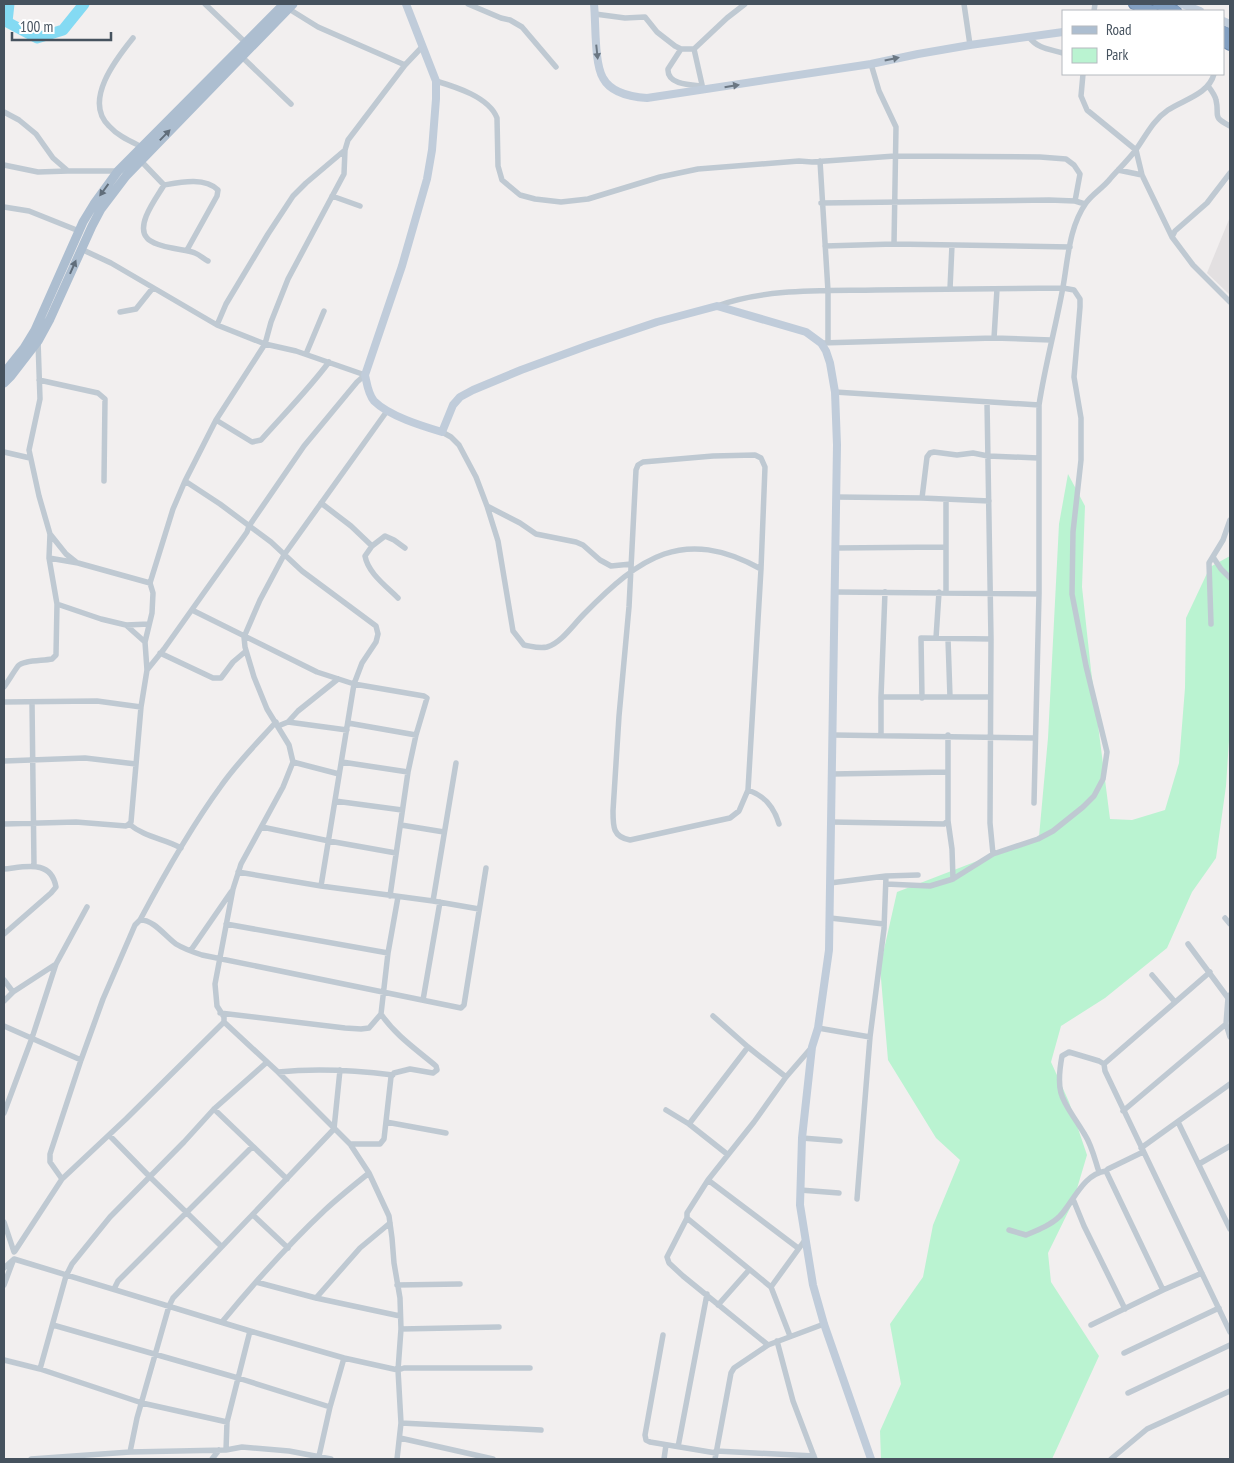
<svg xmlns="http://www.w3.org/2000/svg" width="1234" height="1463" font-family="'PT Sans Narrow',sans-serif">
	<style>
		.education { fill: #e3e0e1 }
		.green { fill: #baf3d1 }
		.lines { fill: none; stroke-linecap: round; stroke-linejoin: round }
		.river { stroke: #84daf3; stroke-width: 11 }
		.highway-casing { stroke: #6e8bae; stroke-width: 12 }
		.street { stroke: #bfc9d2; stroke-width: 5.5 }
		.secondary { stroke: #c0ccda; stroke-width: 8 }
		.primary { stroke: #adbed0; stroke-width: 9 }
		.highway { stroke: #83a0c2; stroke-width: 10 }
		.oneway { fill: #6b7783 }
		.oneway2 { fill: #606d7a }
	</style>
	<rect width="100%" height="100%" fill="#f2efef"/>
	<path class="education" d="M1230 217V295L1207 273Z"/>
	<path class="green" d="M1068 474 1085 506 1082 587 1091 670 1110 819 1132 820 1165 810 1179 763 1185 688 1186 618 1210 567 1230 556V725L1226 786 1216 858 1192 892 1167 948 1105 998 1061 1026 1051 1062 1069 1102 1087 1155 1073 1202 1048 1253 1051 1282 1099 1356 1052 1459H881L880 1431 901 1384 890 1324 923 1277 933 1225 960 1160 936 1138 888 1060 880 967 897 892 1039 837 1048 738 1059 524Z"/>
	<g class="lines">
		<path class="river" d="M9 4 7 22 37 38 63 30 84 4"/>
		<g class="highway-casing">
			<path id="highway" d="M1134 4 1152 11
				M1158 4 1176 11
				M1223 31 1230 34
				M1223 41 1230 45"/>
		</g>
		<path class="street" d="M205 4 246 43
			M468 4 501 18 510 20 522 27 556 67
			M964 4 970 45
			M289 9 318 27 405 65
			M1094 11 1095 4
			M595 14 625 18 645 17 657 32 675 46 681 49H694L727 18 745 4
			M1029 37C1038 49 1049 49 1063 53
			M133 38C116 59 83 101 109 126 118 136 130 141 142 147
			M681 49 668 69C667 85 691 85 702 86
			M694 49 703 89
			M242 57 291 104
			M871 64 879 91 896 127 894 244
			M1083 74 1081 96 1087 110 1136 150 1142 175 1172 237 1193 265 1230 302
			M436 81C456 87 489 97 497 118L498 166 502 180 520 195 535 199 561 202 588 199 660 177 698 169 799 161 812 162 895 156 1040 157 1066 159 1074 165 1080 174 1075 201
			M1208 86C1211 90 1215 95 1216 100 1220 117 1211 116 1230 126
			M4 112 19 120 36 134 53 158 68 171H118
			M141 161 164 185
			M820 161 828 291V342
			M4 165 38 172 68 171
			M1118 170 1142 175
			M332 196 360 206
			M821 203 1049 200 1075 201 1085 204
			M4 207 29 211 79 231
			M1172 237 1175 231 1207 203 1230 173
			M825 246 894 244 1070 247
			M81 249 111 263 217 325 265 344 296 351 365 375 357 382 304 446 249 526 247 532 164 649 147 670
			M187 250 217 196 218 190C205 177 181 182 164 185 157 197 135 225 147 238 151 243 165 247 172 248 180 250 188 250 195 253 200 255 204 259 208 261
			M950 289 952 245
			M717 306C767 288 824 291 876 290 938 289 1001 289 1063 288L1074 290 1080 299V307L1074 377 1081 418V460L1073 532 1072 594 1086 666 1107 752 1103 779 1094 796 1083 807 1053 831 1038 839 993 854 953 879 930 886 886 884
			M120 312 136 309 152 289
			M217 325 226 304 268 234 293 196 306 183 345 150
			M994 338 997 289
			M821 343 994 338 1051 340
			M306 354 324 311
			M39 380 98 393 105 399 104 481
			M835 392 1039 405
			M987 402 991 639 990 823 993 854
			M387 411 284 555 260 600 244 637 245 647 254 677 267 709 289 745 293 762 283 787 241 864 233 889 215 984 217 1006 224 1017V1022L278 1072 350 1144 369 1173 389 1216 392 1238 394 1263 400 1298 401 1329 398 1370 401 1423 397 1459
			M216 420 252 442 261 440C284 414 308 390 329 362
			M442 432 451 437 459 445 476 477 487 506 498 541 513 631 524 645C531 646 539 649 547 647 561 643 573 625 584 614 640 557 683 526 761 569
			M4 452 30 458
			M755 455 761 458 765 467 761 569 748 790 739 811 730 818 630 840C613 837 613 827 613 811L619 716 629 607 636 470 638 465 643 462 713 456Z
			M185 481 220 504 271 542 302 571 376 626 378 634 376 642 362 663 354 684 321 886
			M836 497 922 498 989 501
			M922 498 927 457 930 453 934 452 957 455 973 453 988 456 1038 458
			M946 500V592
			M321 503 351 526 372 546
			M487 506 520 523 536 534 576 542 583 545 600 560 611 566 631 564
			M50 534 66 554 76 562
			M836 548 945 547
			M1213 557 1221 569 1230 578
			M49 558 78 563 150 583
			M836 592 1039 594
			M398 598C386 586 368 573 365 556L372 546 385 536 394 540 405 548
			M57 604 101 619 126 625 149 624
			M192 610 317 672 354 684 424 696 427 698 416 735 408 772 390 896
			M1211 624 1209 563 1223 540 1230 520
			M126 625 145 642
			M936 638 939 592
			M948 639 950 697
			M160 653 213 678H221L233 662 246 651
			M4 687C9 680 13 673 18 666 23 660 43 661 52 659L56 655 57 604 49 558 50 534 39 496 29 450 40 399 38 341
			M881 697H990
			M922 698 921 638 991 639
			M4 702 97 701 141 707
			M32 702 34 866
			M288 722 347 730
			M348 723 416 735
			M278 726 288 722 298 711 338 679
			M833 735 1035 738
			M881 735V697L885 592
			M948 735V821L952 849 953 879
			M4 761 85 758 136 764
			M293 762 339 774
			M342 762 408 772
			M832 774 947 772
			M748 790C765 796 774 807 779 824
			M335 801 402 810
			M1034 803 1039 594V405C1045 365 1056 326 1063 287 1068 259 1069 227 1086 203 1092 194 1103 188 1110 179 1118 170 1127 161 1135 151 1146 136 1152 121 1168 110 1183 100 1209 94 1214 74
			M831 822 944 824 948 821
			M4 824 76 822 126 826 129 824
			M129 824 131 822 141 707 147 670 145 642 152 613 153 593 150 583 173 509 185 481 216 420 265 344 271 322 288 279 344 174 345 150 348 140 405 65 422 47
			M129 824C146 838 163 838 181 848
			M401 825 444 832
			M262 827 329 841 396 853
			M4 869C25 867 51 859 56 887L51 893 4 934
			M238 872 321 886 433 901 479 909
			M830 883 886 876 918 875
			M433 901 456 763
			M830 918 884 924
			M1225 918 1230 924
			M140 920C153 919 166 937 176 944 184 949 193 952 202 955L461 1008 464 1005 486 868
			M226 924 388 953
			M1188 944 1228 998
			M191 950 231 892
			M1152 975 1175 1002
			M4 980 13 992
			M1230 995 1228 998 1226 1024 1230 1037
			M423 1000 440 902
			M4 1001 13 992 56 964
			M220 1013 345 1028 361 1029 369 1028 381 1014 388 953 398 897
			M713 1016 748 1047 786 1077
			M4 1026 81 1060
			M818 1028 870 1037
			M1104 1064 1210 972
			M278 1072C316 1068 354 1070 393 1075
			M214 1109 287 1179
			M666 1110 689 1124 727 1154
			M1123 1111 1226 1024
			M4 1113 32 1038 56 964 87 907
			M386 1122 446 1133
			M1178 1122 1230 1229
			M689 1124 748 1047
			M109 1135 150 1177 221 1246
			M802 1138 840 1141
			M350 1144H380L384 1139 391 1077 394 1073 410 1069 433 1073 437 1070 436 1066C417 1050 395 1035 381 1014
			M1141 1148 1230 1084
			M1199 1164 1230 1146
			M1106 1171 1163 1290
			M1099 1172C1095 1160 1092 1146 1085 1135 1065 1101 1054 1099 1062 1056L1069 1052 1099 1061 1104 1064 1105 1071 1230 1332
			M62 1179 50 1162V1154L81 1060 103 999 135 925 140 920C164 875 191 827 221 786 237 763 257 743 276 722
			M708 1180 798 1248
			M800 1190 839 1193
			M857 1199 870 1037 884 929 886 876
			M1073 1199 1084 1226 1125 1309
			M253 1215 288 1248
			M687 1218 771 1287 790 1336
			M4 1222 14 1252
			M1009 1230 1026 1235C1038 1230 1051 1225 1060 1216 1074 1201 1083 1174 1106 1171L1108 1169 1143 1152
			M15 1251 62 1179 126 1119 224 1022
			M4 1268 14 1259 250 1331 344 1358 398 1370 404 1368H530
			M256 1282 316 1298 400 1316
			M4 1285 13 1261
			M397 1285 460 1284
			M771 1287 805 1240
			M114 1289 118 1281 252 1147
			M316 1298 360 1248 390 1223
			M718 1305 749 1270
			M222 1322C254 1283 288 1245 325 1210 339 1197 354 1185 369 1173
			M53 1325 238 1378 330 1407
			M1091 1325 1163 1290 1202 1273
			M401 1329 499 1327
			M663 1335 645 1435 646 1440 650 1442 716 1453
			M777 1341 793 1401 815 1459
			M768 1345 683 1276 669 1263 667 1257 687 1218V1213L708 1180 754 1122 786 1077 812 1047
			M1124 1353 1219 1308
			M4 1360 40 1369 142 1403 227 1422
			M40 1369 66 1276 72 1264 110 1217 184 1142 214 1109 266 1063
			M1128 1393 1230 1345
			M401 1423 541 1430
			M400 1438 493 1459
			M678 1447 707 1294
			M226 1450 227 1422 250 1331
			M716 1451 814 1456
			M130 1452 137 1418 169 1306 173 1298 334 1129 340 1070
			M319 1456 330 1407 344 1358
			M31 1459 130 1452 226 1450 242 1447 289 1451 331 1459
			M212 1459 219 1450
			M664 1459 666 1445
			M715 1459 731 1373 734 1368 768 1345 824 1324
			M1111 1459 1147 1429 1230 1391"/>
		<path class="secondary" d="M406 4 436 81V99L432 150 427 179 402 266 365 375C367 384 368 394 374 401 389 416 422 426 442 432L453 405 460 397 473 390 521 370 589 345 657 322 717 306 806 332 821 343 826 351 830 363 835 392 837 445 829 950 818 1028 812 1047 802 1138 800 1205 813 1285 824 1324 871 1459
			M594 4C596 22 594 63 603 78 611 93 632 97 647 98L871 64 918 54 970 45 1063 32
			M1182 4 1200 11
			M1223 21 1230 24"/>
		<path class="primary" d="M4 373 24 348 35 330 83 222 94 204 118 171 284 4
			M4 383 11 376 38 341 50 319 92 226 101 209 126 176 293 4"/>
		<use href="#highway" class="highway"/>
	</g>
	<defs><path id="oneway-solid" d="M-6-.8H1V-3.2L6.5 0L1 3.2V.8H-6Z" transform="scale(1.25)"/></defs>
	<g class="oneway">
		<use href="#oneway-solid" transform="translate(597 52) rotate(84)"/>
		<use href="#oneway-solid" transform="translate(892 59) rotate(-12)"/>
		<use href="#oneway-solid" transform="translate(732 86) rotate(-9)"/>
	</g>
	<g class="oneway2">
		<use href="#oneway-solid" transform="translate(165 135) rotate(-46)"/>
		<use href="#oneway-solid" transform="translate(104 190) rotate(126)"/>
		<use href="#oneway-solid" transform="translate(73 267) rotate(-66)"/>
	</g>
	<rect width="1234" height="1463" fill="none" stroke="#46525e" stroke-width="10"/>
	<rect x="1062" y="10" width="162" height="65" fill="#ffffff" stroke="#b5babf"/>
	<rect x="1072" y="26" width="25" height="8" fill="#adbed0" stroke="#b5babf"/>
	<text x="1106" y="35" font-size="15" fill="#46525e">Road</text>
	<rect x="1072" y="48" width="25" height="15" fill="#baf3d1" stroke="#b5babf"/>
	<text x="1106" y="60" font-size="15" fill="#46525e">Park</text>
	<path d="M12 32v8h99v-8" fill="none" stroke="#46525e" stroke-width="2.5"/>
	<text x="20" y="32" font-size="15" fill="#46525e" stroke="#ffffff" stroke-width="4" paint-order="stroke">100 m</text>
</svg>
